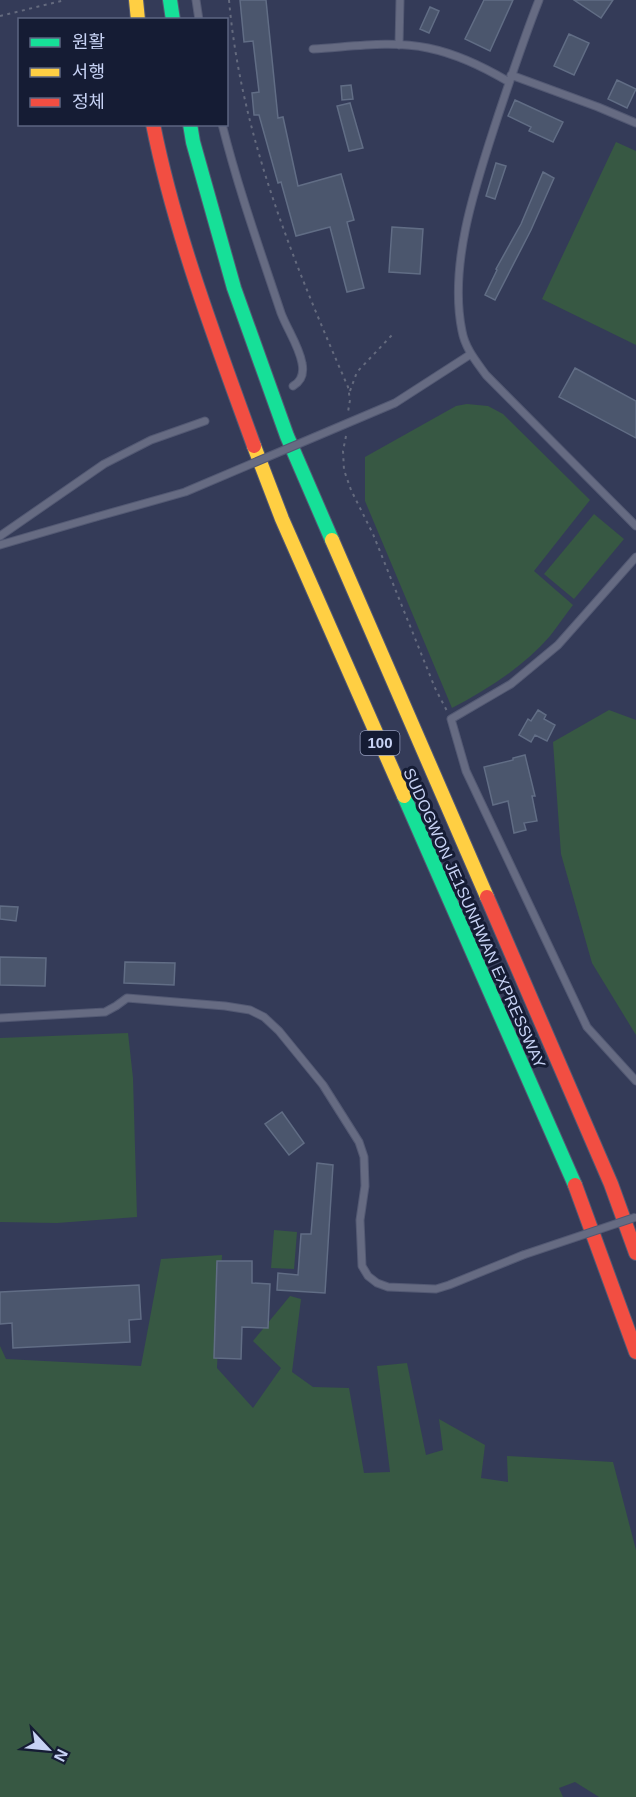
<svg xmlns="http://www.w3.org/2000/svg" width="636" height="1797" font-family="Arial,'Noto Sans KR',sans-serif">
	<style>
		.green { fill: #375843 }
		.building { fill: #4b566d; stroke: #616d85; stroke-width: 1.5 }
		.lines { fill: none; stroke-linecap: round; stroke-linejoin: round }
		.lane-casing { stroke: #535973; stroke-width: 9 }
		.fast-casing { stroke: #535973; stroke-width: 16 }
		.slow-casing { stroke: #535973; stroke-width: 16 }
		.jam-casing { stroke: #535973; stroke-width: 16 }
		.path { stroke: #646a7e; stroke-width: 2; stroke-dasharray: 3 4.5; stroke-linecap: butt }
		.lane { stroke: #666b82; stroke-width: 7 }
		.fast { stroke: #16e098; stroke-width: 14 }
		.slow { stroke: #ffcf43; stroke-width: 14 }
		.jam { stroke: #f24e42; stroke-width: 14 }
		.lane-bridge-casing { stroke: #535973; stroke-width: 9; stroke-linecap: butt }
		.lane-bridge { stroke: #666b82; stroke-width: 7 }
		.labels { text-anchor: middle; stroke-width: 6; stroke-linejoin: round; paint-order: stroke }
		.shield { fill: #151c34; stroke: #929bba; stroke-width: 1.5 }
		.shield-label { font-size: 15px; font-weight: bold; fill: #c7d2f4 }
		.street-label { font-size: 16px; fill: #c7d2f4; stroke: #151c34 }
	</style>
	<rect width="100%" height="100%" fill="#343b58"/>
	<path class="green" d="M616 142 636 151V345L542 299Z
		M467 404 488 406 503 414 590 500 534 571 573 605C565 615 558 626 550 636 523 667 488 689 452 708L365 501V457L456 406Z
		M594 514 624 539 574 599 544 574Z
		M609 710 636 720V1035L592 963 561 854 553 742Z
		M128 1033 133 1078 137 1217 57 1223 0 1222V1038Z
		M274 1230 297 1232 294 1269 271 1268Z
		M222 1255 217 1368 253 1408 281 1368 253 1341 290 1296 301 1299 292 1372 313 1387 349 1388 364 1473 390 1472 377 1366 407 1363 426 1455 443 1450 439 1419 485 1445 481 1478 508 1482 507 1456 613 1462 636 1550V1797H599L575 1782 559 1788 563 1797H0V1346L6 1359 141 1366 161 1259Z"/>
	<path class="building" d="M240 0H266L278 118 283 117 298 186 341 174 354 220 347 222 364 288 347 292 330 227 296 236 281 182 278 183 259 115H254L252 93 259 92 253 41 244 42Z
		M484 0H513L490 51 465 39Z
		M574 0H613L601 18Z
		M430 7 439 11 429 33 420 29Z
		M569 34 589 43 574 75 554 66Z
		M617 80 636 89 627 108 608 99Z
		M351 85 353 99 342 100 341 86Z
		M515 100 563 122 553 142 529 131 531 127 508 116Z
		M350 103 363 148 349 151 337 106Z
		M496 163 506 166 495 199 486 196Z
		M543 172 554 178 531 230 495 300 485 295 497 270 496 269 521 224Z
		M392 227 423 229 420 274 389 272Z
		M575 368 636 401V438L559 397Z
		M538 710 546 715 544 719 555 725 547 741 535 735 531 742 519 735 528 719 531 721Z
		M525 755 535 796H532L537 821 524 823 526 830 514 833 508 801 493 805 484 767 513 760V758Z
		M0 906 18 907 16 921 0 919Z
		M0 957 46 958 45 986 0 985Z
		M125 962 175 963 174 985 124 983Z
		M282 1112 304 1143 289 1155 265 1124Z
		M317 1163 333 1165 325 1293 277 1290 278 1273 298 1275 301 1234H311Z
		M217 1261H252V1283L270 1284 268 1328 242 1327 241 1359 214 1358Z
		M139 1285 141 1319 129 1320 130 1342 13 1348 12 1323 0 1324V1292Z"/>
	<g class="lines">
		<g class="lane-casing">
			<path id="lane" d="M196 0 199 20
				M539 0C524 38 511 77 498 116 477 181 448 263 462 331 465 348 476 361 486 375L636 526
				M399 45 400 0
				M313 49C350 47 391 40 428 48 457 54 484 67 509 82
				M511 75 598 107 636 123
				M222 124C238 188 260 250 281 313 287 329 299 346 302 363 304 373 302 381 293 386
				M395 403 471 354
				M0 536 104 464 151 440 205 421
				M0 545 96 517
				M636 557 558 645 511 684 451 719 466 771 587 1027 636 1081
				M0 1018 105 1012 116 1006 127 998 225 1006 250 1010 264 1017 279 1031 323 1085 359 1142 364 1157 365 1186 360 1220 362 1266 368 1276 377 1283 388 1287 436 1289 449 1285 523 1255"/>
		</g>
		<g class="fast-casing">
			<path id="fast" d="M170 0 173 20
				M190 124 193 142 234 288 287 436 332 540
				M404 796 575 1185"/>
		</g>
		<g class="slow-casing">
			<path id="slow" d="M136 0 138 20
				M254 446 282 519 404 796
				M332 540 487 897"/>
		</g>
		<g class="jam-casing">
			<path id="jam" d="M153 124C175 234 216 341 254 446
				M487 897 611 1184 636 1253
				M575 1185 636 1352"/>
		</g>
		<path class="path" d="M229 0C241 136 294 263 348 387L350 400 348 412
			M0 16 65 0
			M350 391 357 372 392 335
			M346 436 343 451 344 470 351 490 373 534 435 688 447 711"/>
		<use href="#lane" class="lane"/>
		<use href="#fast" class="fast"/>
		<use href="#slow" class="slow"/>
		<use href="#jam" class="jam"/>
		<g class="lane-bridge-casing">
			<path id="lane-bridge" d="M96 517 185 492 395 403
				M523 1255 636 1217"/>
		</g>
		<use href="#lane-bridge" class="lane-bridge"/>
	</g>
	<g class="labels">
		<rect class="shield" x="360.5" y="731" width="39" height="24" rx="4.5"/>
		<g class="shield-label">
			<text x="380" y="748">100</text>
		</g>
		<g class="street-label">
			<text transform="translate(475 918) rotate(66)" y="6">SUDOGWON JE1SUNHWAN EXPRESSWAY</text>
		</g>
	</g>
	<rect x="18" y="18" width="210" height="108" fill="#151c34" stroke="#5c6581" stroke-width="1.5"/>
	<rect x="30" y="38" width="30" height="9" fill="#16e098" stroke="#5c6581" stroke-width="1.5"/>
	<text x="72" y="48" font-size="18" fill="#c7d2f4">원활</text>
	<rect x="30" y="68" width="30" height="9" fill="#ffcf43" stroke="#5c6581" stroke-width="1.5"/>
	<text x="72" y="78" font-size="18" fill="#c7d2f4">서행</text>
	<rect x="30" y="98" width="30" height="9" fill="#f24e42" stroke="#5c6581" stroke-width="1.5"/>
	<text x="72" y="108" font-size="18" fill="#c7d2f4">정체</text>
	<g transform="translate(48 1749) rotate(116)" stroke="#151c34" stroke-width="4.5" paint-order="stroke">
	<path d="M0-4.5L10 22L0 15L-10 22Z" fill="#c7d2f4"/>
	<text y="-9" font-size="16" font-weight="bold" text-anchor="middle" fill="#c7d2f4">N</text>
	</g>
</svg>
